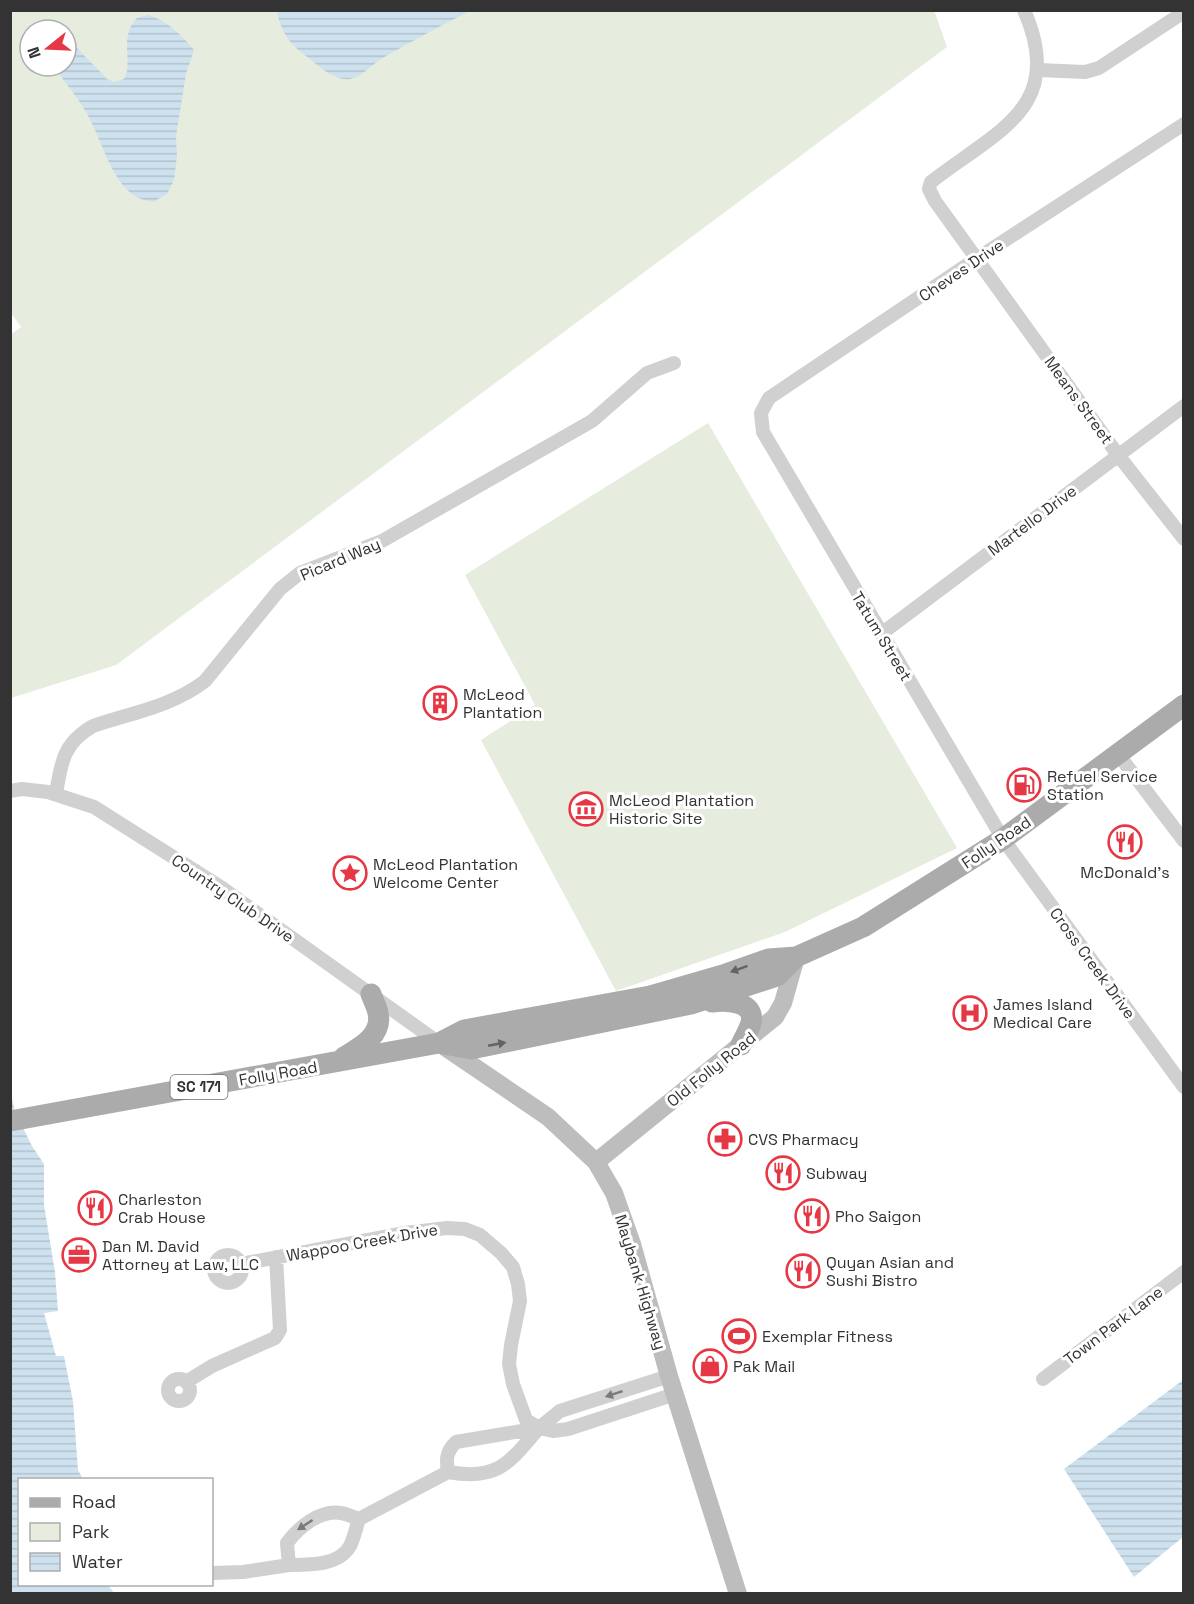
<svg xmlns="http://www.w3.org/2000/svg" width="1194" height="1604" font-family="'Space Grotesk',sans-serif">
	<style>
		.green { fill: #e6ecde; fill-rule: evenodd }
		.water { fill: url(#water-rules) }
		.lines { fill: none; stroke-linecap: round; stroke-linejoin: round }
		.street { stroke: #d0d0d0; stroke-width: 14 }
		.secondary { stroke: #bdbdbd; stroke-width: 18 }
		.primary { stroke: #ababab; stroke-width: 21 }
		.oneway { fill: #636363 }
		.oneway2 { fill: #7a7a7a }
		.labels { text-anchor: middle; stroke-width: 6; stroke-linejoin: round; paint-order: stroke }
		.shield { fill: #fff; stroke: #707070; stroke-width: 1.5 }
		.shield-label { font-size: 15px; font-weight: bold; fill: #333 }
		.street-label { font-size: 16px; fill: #333; stroke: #fff }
		.poi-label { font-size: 16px; fill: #333; stroke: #fff; text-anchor: start }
	</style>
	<defs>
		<pattern id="water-rules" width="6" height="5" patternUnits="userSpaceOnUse" patternTransform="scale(1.5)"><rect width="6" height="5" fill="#cee1ee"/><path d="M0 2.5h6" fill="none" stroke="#b1c2cd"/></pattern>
	</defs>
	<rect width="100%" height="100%" fill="#fff"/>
	<path class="green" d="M934 10 947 47 116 665 11 698 10 335 21 327 11 313V11ZM30 30H66V66H30Z
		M708 423 957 848 785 932 616 991 481 740 535 705 465 575Z"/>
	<path class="water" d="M277 11V10L470 11C440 26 410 42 381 59 371 65 362 77 350 79 333 81 318 65 306 56 290 45 280 30 277 11Z
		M148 15C166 20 182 35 194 50L186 74 176 136 177 156 174 180 167 194 153 202C147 200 140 200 135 196 110 180 101 137 86 112 77 96 64 82 54 66H66V49L77 48 107 79 114 82 124 79C134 63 118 37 137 18Z
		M10 1089 15 1112 32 1146 44 1164V1205L55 1272 58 1311 44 1313 56 1356H64L73 1401 78 1470 83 1479 20 1480V1584L108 1585 114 1593H11Z
		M1183 1380V1537L1134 1577 1064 1469Z"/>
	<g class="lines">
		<path class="street" d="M1024 10C1067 108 996 131 931 182L929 189 935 201 1118 455 1184 539
			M1038 70 1085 72 1099 68 1184 12
			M1184 124 976 259 769 398 761 413 763 432 1003 839 1184 1087
			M881 634 1184 406
			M1118 754 1184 841
			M10 791 22 789 48 792 94 807 222 888 439 1043
			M56 794C61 763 63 743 93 726 131 713 173 706 205 681L280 589 300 573 382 541 592 421 647 373 674 363
			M214 1269a14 14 0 1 1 28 0a14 14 0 1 1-28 0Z
			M241 1264 405 1233 447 1228 465 1229 480 1235 501 1253 513 1267 518 1284 520 1301 511 1345 509 1364 513 1384 526 1420 539 1428
			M669 1376 560 1411 539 1428 553 1431 568 1429 675 1394
			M168 1390a11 11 0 1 1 22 0a11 11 0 1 1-22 0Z
			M1043 1379 1184 1272
			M186 1382 212 1366 275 1338 280 1330 276 1257
			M539 1428C509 1463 498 1481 448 1472 446 1459 446 1452 456 1442Z
			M359 1519C353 1517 347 1514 341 1513 320 1509 298 1528 287 1543L289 1565C308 1565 339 1566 350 1546 354 1538 356 1528 359 1519L448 1472
			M212 1573 243 1572 289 1565"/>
		<path class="secondary" d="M442 1045 548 1117 596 1162 614 1193 632 1244 669 1376 738 1594
			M596 1162 775 1017 783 1003 796 957"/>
		<path class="primary" d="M712 1002C726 1000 756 1001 751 1023 749 1030 744 1038 741 1045
			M439 1043 471 1049 691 1004 777 976 796 957
			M344 1057C361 1047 383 1035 378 1013 377 1007 373 1000 371 994
			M10 1121 439 1043 464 1030 650 996 726 974 769 959 796 957 863 927 1003 839 1184 705"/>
	</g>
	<defs><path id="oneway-solid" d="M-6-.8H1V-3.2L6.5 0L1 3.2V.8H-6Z" transform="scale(1.5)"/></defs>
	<g class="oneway">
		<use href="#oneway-solid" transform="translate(739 969) rotate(160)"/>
		<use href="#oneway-solid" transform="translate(497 1044) rotate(-11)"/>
	</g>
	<g class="oneway2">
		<use href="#oneway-solid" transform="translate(614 1394) rotate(162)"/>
		<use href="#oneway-solid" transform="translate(305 1525) rotate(147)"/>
	</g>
	<defs>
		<g id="building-ring" transform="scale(1.725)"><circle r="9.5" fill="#fff" stroke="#e63844" stroke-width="1.5"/><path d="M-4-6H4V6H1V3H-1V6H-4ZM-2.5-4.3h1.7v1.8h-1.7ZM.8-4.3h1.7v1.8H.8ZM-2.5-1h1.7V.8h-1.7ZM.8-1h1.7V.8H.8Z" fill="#e63844"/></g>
		<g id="fuel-ring" transform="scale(1.725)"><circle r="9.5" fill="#fff" stroke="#e63844" stroke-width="1.5"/><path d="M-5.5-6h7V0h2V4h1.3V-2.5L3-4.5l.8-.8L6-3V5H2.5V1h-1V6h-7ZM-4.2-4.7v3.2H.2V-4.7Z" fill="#e63844"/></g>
		<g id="museum-ring" transform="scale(1.725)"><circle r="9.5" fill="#fff" stroke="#e63844" stroke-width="1.5"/><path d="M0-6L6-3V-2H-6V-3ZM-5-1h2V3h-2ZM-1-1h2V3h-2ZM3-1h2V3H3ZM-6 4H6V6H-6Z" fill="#e63844"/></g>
		<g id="restaurant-ring" transform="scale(1.725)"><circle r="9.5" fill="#fff" stroke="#e63844" stroke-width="1.5"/><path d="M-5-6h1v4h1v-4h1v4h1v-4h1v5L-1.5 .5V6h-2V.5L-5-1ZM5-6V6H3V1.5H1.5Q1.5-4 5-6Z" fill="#e63844"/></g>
		<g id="sight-ring" transform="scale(1.725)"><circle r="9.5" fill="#fff" stroke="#e63844" stroke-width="1.5"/><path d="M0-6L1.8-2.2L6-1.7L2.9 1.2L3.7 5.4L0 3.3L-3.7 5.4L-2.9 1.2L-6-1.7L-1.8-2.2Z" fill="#e63844"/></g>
		<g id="hospital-ring" transform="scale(1.725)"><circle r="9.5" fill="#fff" stroke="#e63844" stroke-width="1.5"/><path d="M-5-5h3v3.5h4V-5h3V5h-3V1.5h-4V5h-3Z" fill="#e63844"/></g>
		<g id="pharmacy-ring" transform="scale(1.725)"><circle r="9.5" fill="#fff" stroke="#e63844" stroke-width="1.5"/><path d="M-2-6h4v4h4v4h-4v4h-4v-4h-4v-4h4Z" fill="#e63844"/></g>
		<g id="office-ring" transform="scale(1.725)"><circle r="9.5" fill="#fff" stroke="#e63844" stroke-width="1.5"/><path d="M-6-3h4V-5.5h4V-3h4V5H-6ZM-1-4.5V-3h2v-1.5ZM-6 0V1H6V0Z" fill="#e63844"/></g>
		<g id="stadium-ring" transform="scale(1.725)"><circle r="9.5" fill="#fff" stroke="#e63844" stroke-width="1.5"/><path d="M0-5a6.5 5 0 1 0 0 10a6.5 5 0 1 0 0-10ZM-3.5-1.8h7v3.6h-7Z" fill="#e63844"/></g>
		<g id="shop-ring" transform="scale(1.725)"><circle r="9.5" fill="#fff" stroke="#e63844" stroke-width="1.5"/><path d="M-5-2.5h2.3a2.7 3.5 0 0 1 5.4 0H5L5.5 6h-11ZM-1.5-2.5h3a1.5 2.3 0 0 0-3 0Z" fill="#e63844"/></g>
	</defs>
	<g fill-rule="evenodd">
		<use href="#building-ring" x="440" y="703"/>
		<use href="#fuel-ring" x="1024" y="785"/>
		<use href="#museum-ring" x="586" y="809"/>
		<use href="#restaurant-ring" x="1125" y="842"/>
		<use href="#sight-ring" x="350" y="873"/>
		<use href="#hospital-ring" x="970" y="1013"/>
		<use href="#pharmacy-ring" x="725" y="1139"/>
		<use href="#restaurant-ring" x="783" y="1173"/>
		<use href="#restaurant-ring" x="95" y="1208"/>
		<use href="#restaurant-ring" x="812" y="1216"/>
		<use href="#office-ring" x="79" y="1255"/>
		<use href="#restaurant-ring" x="803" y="1271"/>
		<use href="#stadium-ring" x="739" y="1336"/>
		<use href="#shop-ring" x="710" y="1366"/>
	</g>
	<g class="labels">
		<rect class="shield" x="170.5" y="1075" width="57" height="24" rx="4.5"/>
		<g class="shield-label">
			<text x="199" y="1092">SC 171</text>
		</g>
		<g class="street-label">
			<text transform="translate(961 270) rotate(-34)" y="6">Cheves Drive</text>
			<text transform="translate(1079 400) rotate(54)" y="6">Means Street</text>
			<text transform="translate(1032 520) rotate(-37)" y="6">Martello Drive</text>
			<text transform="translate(340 559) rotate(-23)" y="6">Picard Way</text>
			<text transform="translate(882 636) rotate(59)" y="6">Tatum Street</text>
			<text transform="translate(996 842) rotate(-34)" y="6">Folly Road</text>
			<text transform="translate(233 898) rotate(34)" y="6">Country Club Drive</text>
			<text transform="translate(1093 963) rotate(54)" y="6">Cross Creek Drive</text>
			<text transform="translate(711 1069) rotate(-39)" y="6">Old Folly Road</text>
			<text transform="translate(278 1073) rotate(-10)" y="6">Folly Road</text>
			<text transform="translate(362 1242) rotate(-10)" y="6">Wappoo Creek Drive</text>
			<text transform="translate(641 1282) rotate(73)" y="6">Maybank Highway</text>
			<text transform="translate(1113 1325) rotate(-37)" y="6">Town Park Lane</text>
		</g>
		<g class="poi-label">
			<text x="463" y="700">McLeod<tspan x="463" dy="18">Plantation</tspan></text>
			<text x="1047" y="782">Refuel Service<tspan x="1047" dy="18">Station</tspan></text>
			<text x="609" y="806">McLeod Plantation<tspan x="609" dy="18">Historic Site</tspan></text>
			<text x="373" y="870">McLeod Plantation<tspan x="373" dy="18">Welcome Center</tspan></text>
			<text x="1125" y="878" text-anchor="middle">McDonald's</text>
			<text x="993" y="1010">James Island<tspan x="993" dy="18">Medical Care</tspan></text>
			<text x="748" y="1145">CVS Pharmacy</text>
			<text x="806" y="1179">Subway</text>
			<text x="118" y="1205">Charleston<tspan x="118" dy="18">Crab House</tspan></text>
			<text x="835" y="1222">Pho Saigon</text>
			<text x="102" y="1252">Dan M. David<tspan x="102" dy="18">Attorney at Law, LLC</tspan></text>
			<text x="826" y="1268">Quyan Asian and<tspan x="826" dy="18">Sushi Bistro</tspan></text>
			<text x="762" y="1342">Exemplar Fitness</text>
			<text x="733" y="1372">Pak Mail</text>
		</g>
	</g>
	<rect width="1194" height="1604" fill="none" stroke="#333333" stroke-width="24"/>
	<rect x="18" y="1478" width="195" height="108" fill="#ffffff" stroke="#adadad" stroke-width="1.5"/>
	<rect x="30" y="1498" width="30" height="9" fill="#ababab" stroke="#adadad" stroke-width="1.5"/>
	<text x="72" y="1508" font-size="18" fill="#333333">Road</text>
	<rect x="30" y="1523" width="30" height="18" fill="#e6ecde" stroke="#adadad" stroke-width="1.5"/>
	<text x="72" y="1538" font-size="18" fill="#333333">Park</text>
	<rect x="30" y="1553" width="30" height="18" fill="url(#water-rules)" stroke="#adadad" stroke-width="1.5"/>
	<text x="72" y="1568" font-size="18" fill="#333333">Water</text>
	<g transform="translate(48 48) rotate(252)"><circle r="28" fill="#ffffff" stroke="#adadad" stroke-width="1.5"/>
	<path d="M0-4.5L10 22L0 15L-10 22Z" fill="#e63844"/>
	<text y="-9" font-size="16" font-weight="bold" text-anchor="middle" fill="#333333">N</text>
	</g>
</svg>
